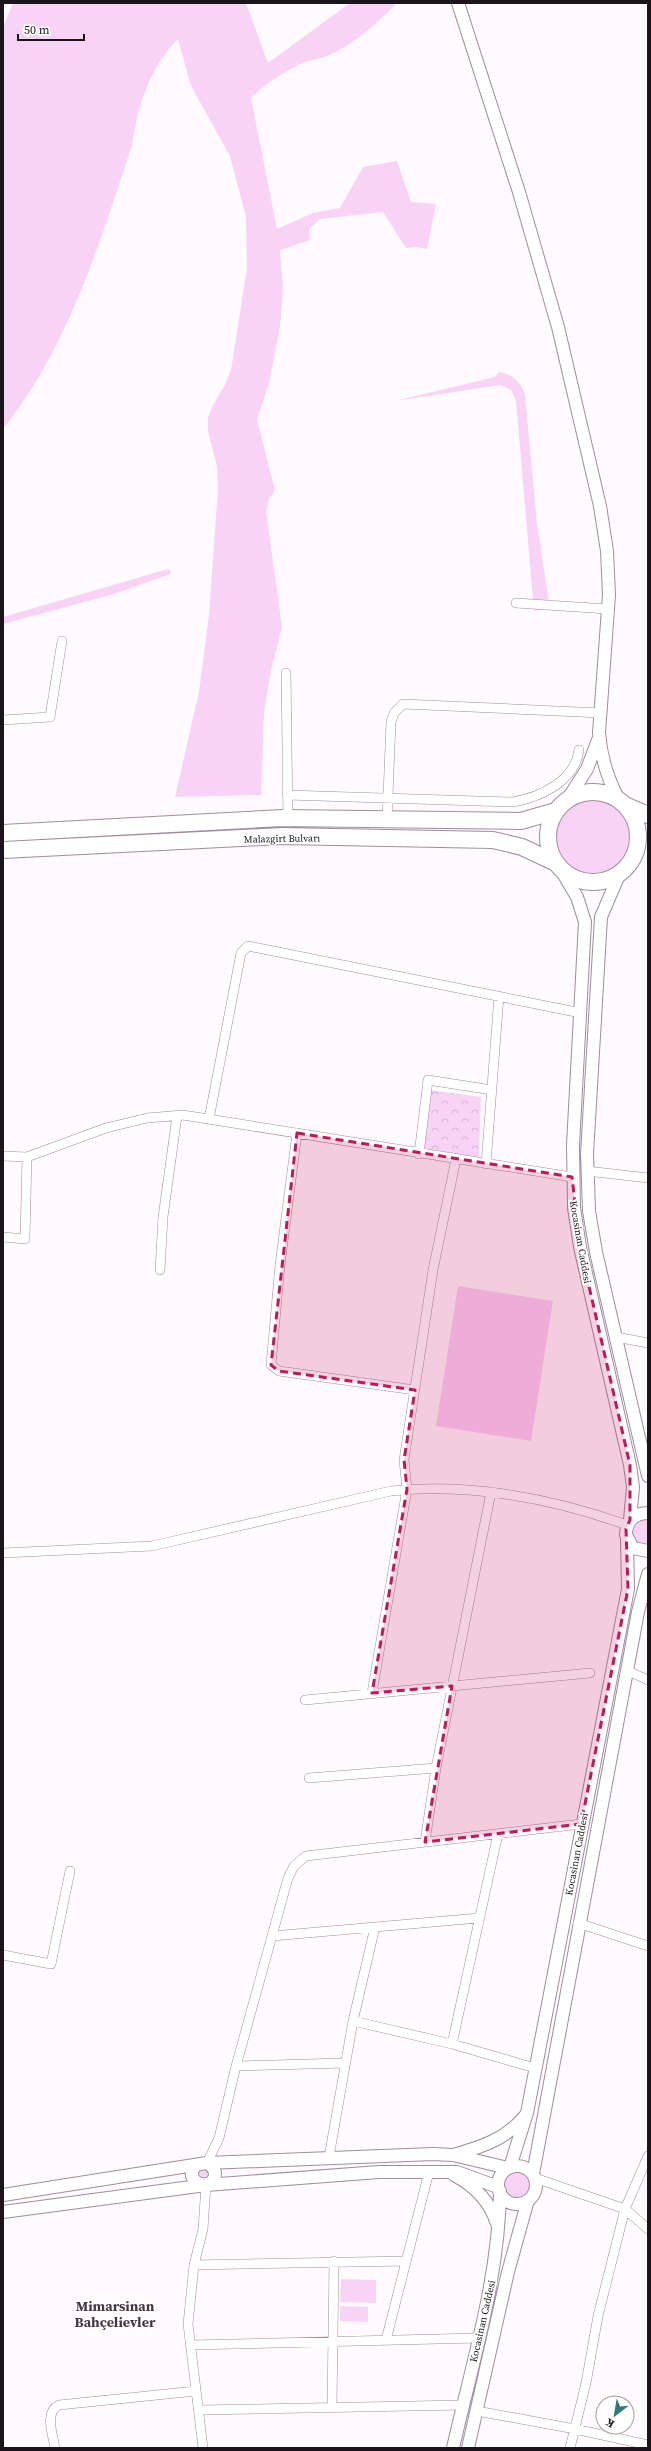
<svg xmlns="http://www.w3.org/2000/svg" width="651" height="2451" font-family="'Source Serif 4',serif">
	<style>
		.grass { fill: #f9d3f5 }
		.park { fill: url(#park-crowns) }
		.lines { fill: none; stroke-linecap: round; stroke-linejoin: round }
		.street-casing { stroke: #9f8d9d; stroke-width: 10 }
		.secondary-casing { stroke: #9f8d9d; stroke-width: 14 }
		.highway-casing { stroke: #9f8d9d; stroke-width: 18 }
		.street { stroke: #fff; stroke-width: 9 }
		.secondary { stroke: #fff; stroke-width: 12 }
		.highway { stroke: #fff; stroke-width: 16 }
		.marked { fill: #c2185b; fill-opacity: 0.2; stroke: #c2185b; stroke-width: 3; stroke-dasharray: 8 5; stroke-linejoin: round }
		.labels { text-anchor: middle; stroke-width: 4; stroke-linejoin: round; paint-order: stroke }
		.street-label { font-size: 10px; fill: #1b141a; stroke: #fff }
		.district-label { font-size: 14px; font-weight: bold; fill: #463744; stroke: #fff }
	</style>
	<defs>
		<pattern id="park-crowns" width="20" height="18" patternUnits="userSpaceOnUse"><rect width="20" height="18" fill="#f9d3f5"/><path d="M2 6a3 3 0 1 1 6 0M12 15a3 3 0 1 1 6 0" fill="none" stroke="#d5b4d1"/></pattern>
	</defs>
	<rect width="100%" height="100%" fill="#fefafd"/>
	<path class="grass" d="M13 3H246L268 63 350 3H397C378 22 356 43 331 54 324 58 315 59 308 61 286 70 267 82 251 98L277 229 313 213 340 208 363 167 397 161 411 202 436 204 427 249 417 247 406 248 383 212 320 219 309 229 310 240 280 250 283 290 280 327 269 383 257 420 275 490 269 499 266 511 282 627 271 670 264 713 261 795 175 797 199 692 209 615 218 489 217 466 208 431V418L213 405 225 385 231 370 247 268 246 217 230 156 191 86 178 39C149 68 138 106 132 145 99 245 69 346 3 429V27Z
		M499 372C512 374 521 382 525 395L537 524 550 609 534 611 516 400 511 390 500 385 395 401 495 377Z
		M168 569 171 571 170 574 114 594 3 624V617Z
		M555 837a38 38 0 1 1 76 0a38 38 0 1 1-76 0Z
		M458 1286 553 1301 531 1441 436 1426Z
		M648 1518V1547L636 1544 630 1530 636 1520Z
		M209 2168 210 2179H199V2169Z
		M503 2185a14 14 0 1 1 28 0a14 14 0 1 1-28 0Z
		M341 2279 376 2280V2303L340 2302Z
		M340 2306 368 2307V2322L340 2321Z"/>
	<path class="park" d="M430 1090 481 1097 479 1157 424 1149Z"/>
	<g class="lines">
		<g class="street-casing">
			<path id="street" d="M516 603 608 609
				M286 673 288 818
				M3 720 50 717 62 641
				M287 795 513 802C541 797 575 781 579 750
				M387 820 391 722 394 713 403 704 601 713
				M209 1119 241 953 248 946 581 1013
				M297 1133 280 1265 271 1365 279 1371 415 1390
				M419 1154 428 1080 492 1090
				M3 1156 27 1157 106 1128 147 1118 183 1115 572 1177
				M486 1164 499 996
				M587 1171 648 1178
				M3 1237 25 1239 27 1157
				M160 1270 163 1217 177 1116
				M616 1337 648 1343
				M3 1553 152 1546 391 1491C471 1483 551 1498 627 1525
				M628 1671 648 1680
				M372 1693 407 1489 404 1460 433 1270 456 1159
				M305 1700 590 1673
				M309 1778 436 1768
				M425 1842 436 1768 491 1492
				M578 1923 648 1946
				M272 1936 479 1918
				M3 1955 51 1964 70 1871
				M353 2021 375 1927
				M452 2044 498 1834
				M236 2066 344 2063
				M329 2157 353 2021 452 2044 535 2068
				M207 2163 219 2138 236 2066 288 1878 294 1866 306 1856 581 1824
				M535 2178 625 2209 648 2229
				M194 2265 406 2261
				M386 2340 429 2172
				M191 2345 478 2338
				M332 2407 334 2261
				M198 2410 463 2405
				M477 2411 575 2429 648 2445
				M55 2448C53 2435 44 2412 59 2405L196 2391
				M203 2448 188 2324 194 2265 203 2229 206 2185
				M570 2448 586 2383 598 2316 625 2209 648 2156"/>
		</g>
		<g class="secondary-casing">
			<path id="secondary" d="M458 3 519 192 558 327 600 506 607 551 609 595 599 733C601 757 607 778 619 800
				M567 800 587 769 598 740
				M561 870 577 897 585 922 573 1145 574 1208 580 1247 630 1465 633 1487 630 1520
				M619 875 601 917 587 1154 589 1211 596 1252 648 1476
				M648 1513C635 1513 626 1521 626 1535L633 1548 648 1551
				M453 2155C482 2147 506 2139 525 2116
				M196 2165C180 2184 216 2193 215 2173 214 2168 211 2165 207 2163
				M498 2185a19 19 0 1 1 38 0a19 19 0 1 1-38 0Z
				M510 2167 527 2113 628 1589 627 1539
				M533 2174 638 1612 648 1574
				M454 2175C475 2186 490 2201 497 2224
				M3 2195 207 2163 433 2154 453 2155 508 2168
				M3 2212 206 2185 379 2172H457L498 2187
				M453 2448C472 2364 499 2278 500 2191
				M468 2448 508 2272 528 2200"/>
		</g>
		<g class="highway-casing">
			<path id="highway" d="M548 837a45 45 0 1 1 90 0a45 45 0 1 1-90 0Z
				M625 805 648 815
				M3 833 282 818 521 821 556 811
				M3 850 282 836 493 840 522 847 556 863"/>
		</g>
		<use href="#street" class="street"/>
		<use href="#secondary" class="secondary"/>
		<use href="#highway" class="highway"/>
	</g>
	<path class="marked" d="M297 1133 572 1177 580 1247 630 1465V1520L626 1529 628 1589 581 1824 425 1842 452 1686 372 1693 407 1489 404 1460 415 1390 279 1371 271 1365Z"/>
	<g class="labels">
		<g class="street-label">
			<text transform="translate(282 838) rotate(-1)" y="4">Malazgirt Bulvarı</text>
			<text transform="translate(581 1242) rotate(80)" y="4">Kocasinan Caddesi</text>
			<text transform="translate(576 1854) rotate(-79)" y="4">Kocasinan Caddesi</text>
			<text transform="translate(482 2321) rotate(-77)" y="4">Kocasinan Caddesi</text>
		</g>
		<g class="district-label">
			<text x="115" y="2311">Mimarsinan<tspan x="115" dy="16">Bahçelievler</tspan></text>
		</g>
	</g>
	<rect width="651" height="2451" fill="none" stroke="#1b141a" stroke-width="8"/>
	<g transform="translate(615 2415) rotate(211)"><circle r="19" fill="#ffffff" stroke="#a4a1a3"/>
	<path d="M0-3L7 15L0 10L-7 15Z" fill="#2f7979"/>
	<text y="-6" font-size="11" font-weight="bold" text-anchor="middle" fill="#1b141a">K</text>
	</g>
	<path d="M18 34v6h66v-6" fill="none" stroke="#1b141a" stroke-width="2"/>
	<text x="24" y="34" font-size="12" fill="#1b141a" stroke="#ffffff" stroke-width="3" paint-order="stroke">50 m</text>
</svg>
